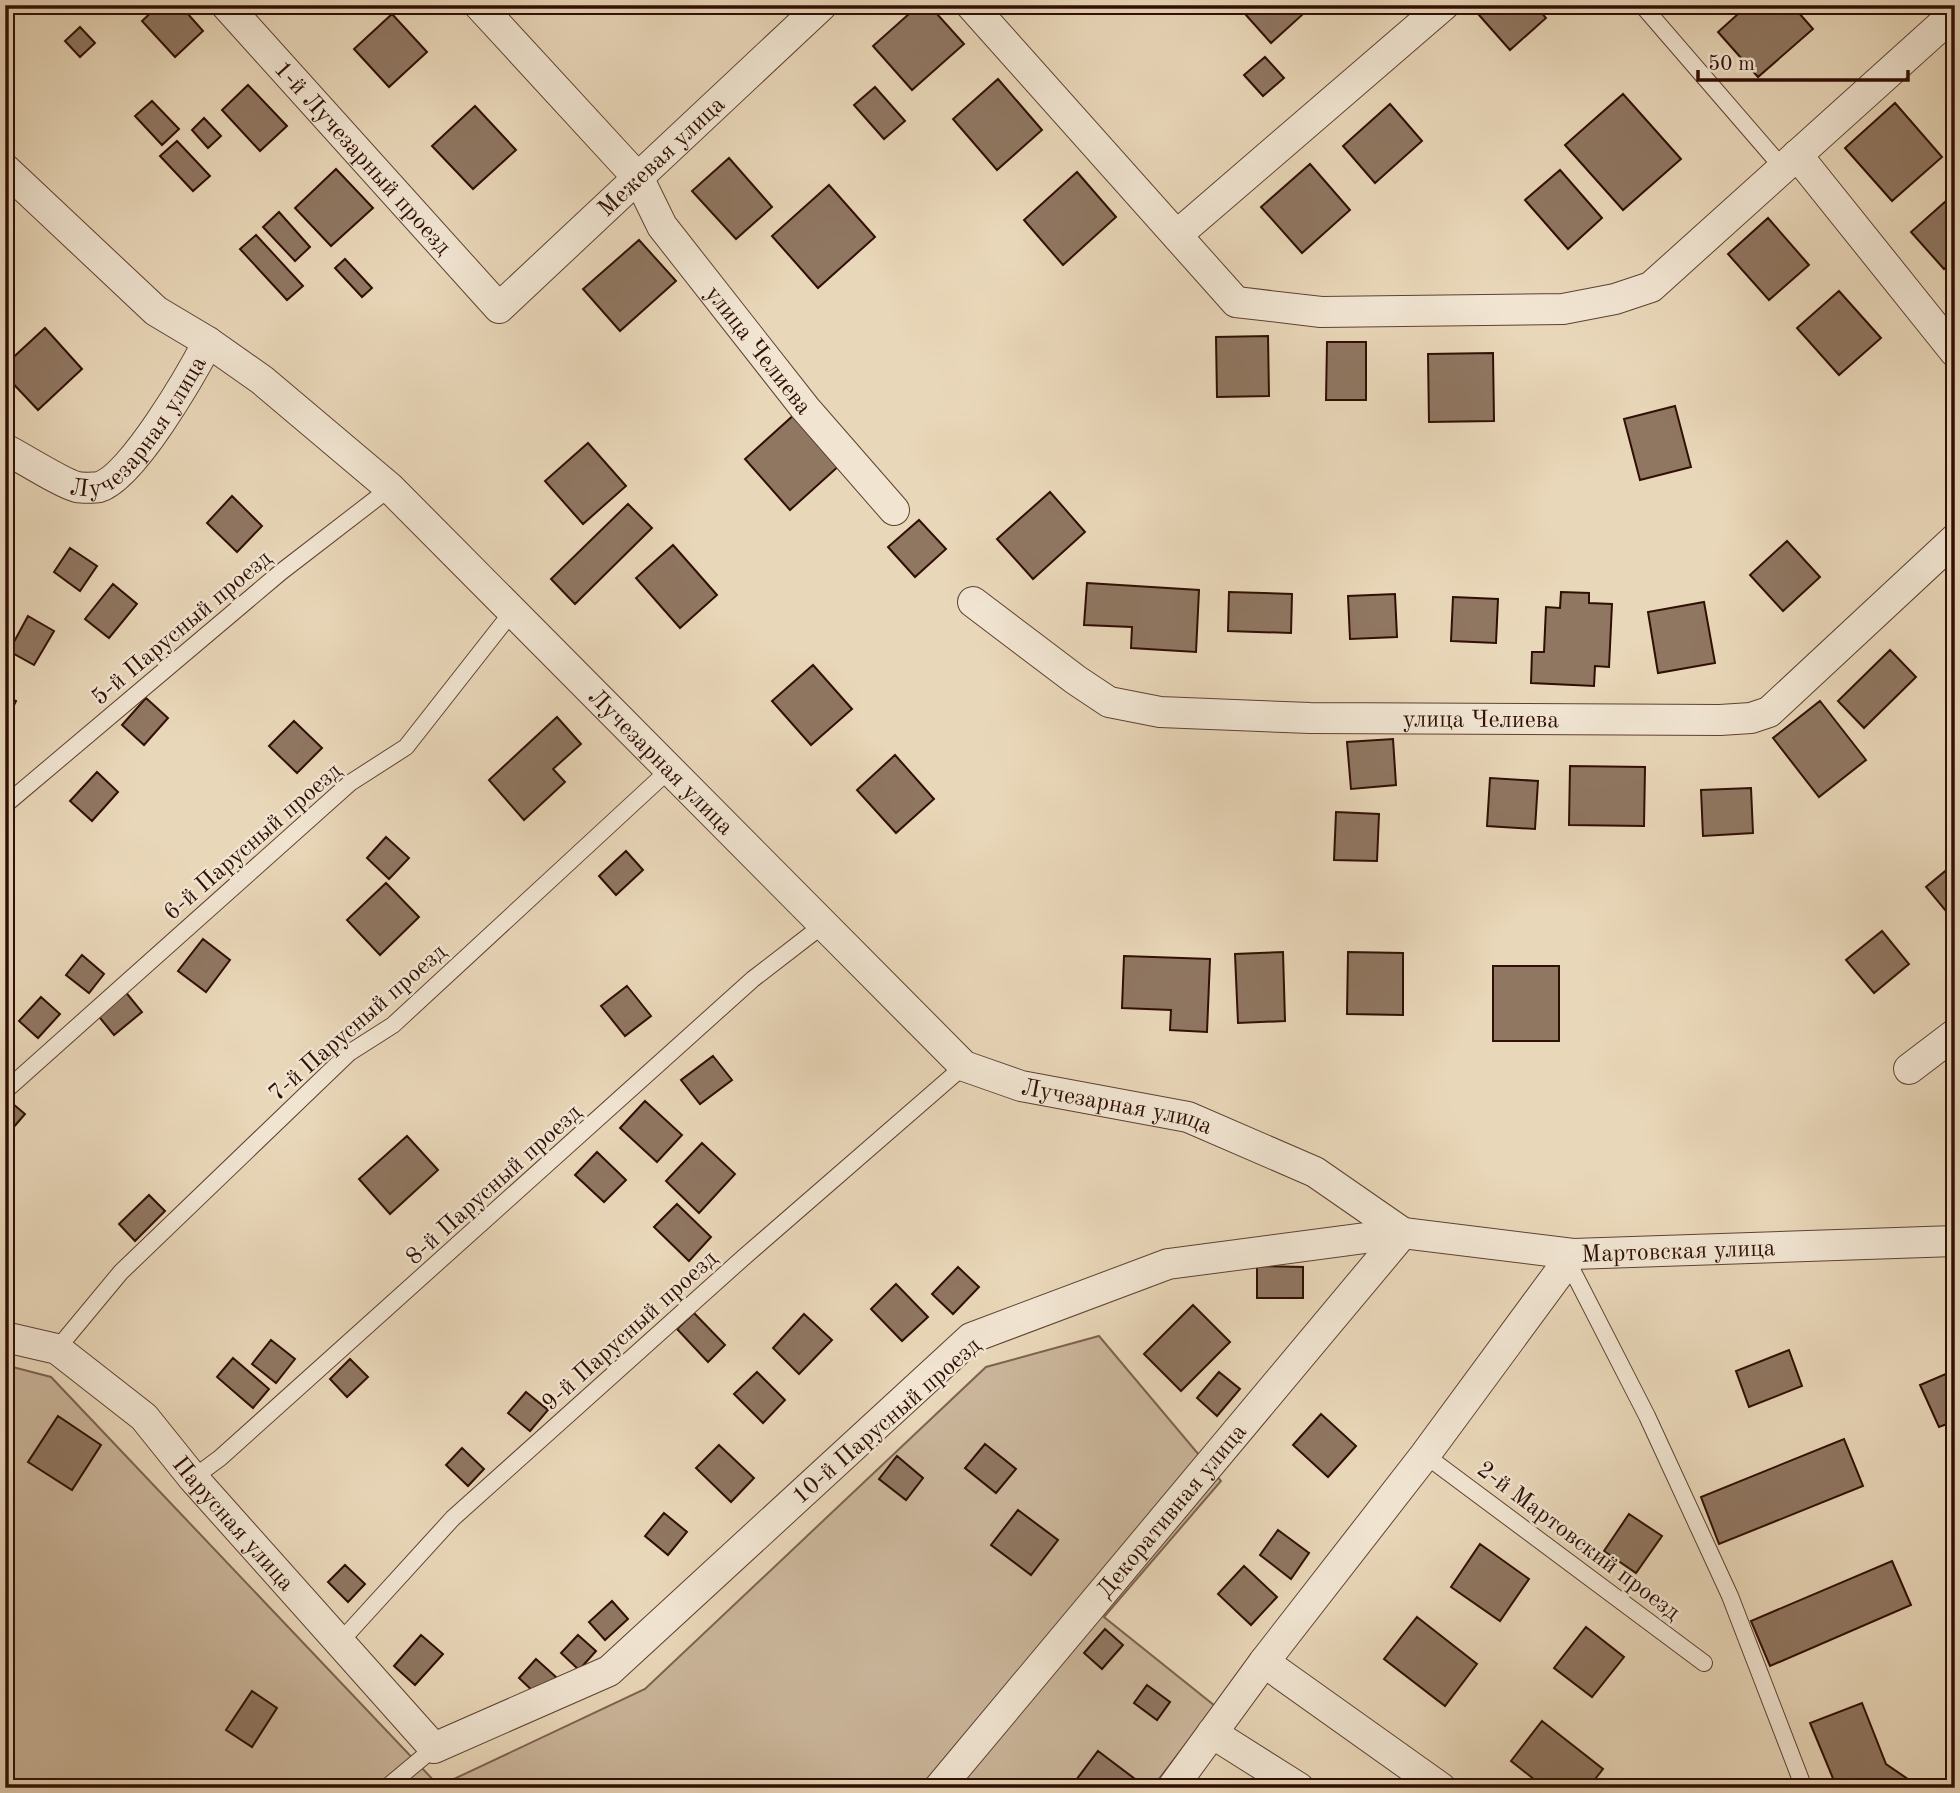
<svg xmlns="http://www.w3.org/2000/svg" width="1960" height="1793" font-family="'Old Standard TT',serif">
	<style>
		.green { fill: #cab59a; stroke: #7d624f; stroke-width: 2 }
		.building { fill: #907762; stroke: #300f04; stroke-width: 2 }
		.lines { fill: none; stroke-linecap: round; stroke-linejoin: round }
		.service-casing { stroke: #5e4131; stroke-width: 18 }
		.minor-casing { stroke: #5e4131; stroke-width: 32 }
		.service { stroke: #f1e5d2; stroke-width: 16 }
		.minor { stroke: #f1e5d2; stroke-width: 30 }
		.labels { text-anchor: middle; stroke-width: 5; stroke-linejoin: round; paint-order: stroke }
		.street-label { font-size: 24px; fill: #300f04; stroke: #f1e5d2 }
	</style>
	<rect width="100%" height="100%" fill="#e9d7b9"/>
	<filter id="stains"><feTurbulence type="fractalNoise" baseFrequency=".00286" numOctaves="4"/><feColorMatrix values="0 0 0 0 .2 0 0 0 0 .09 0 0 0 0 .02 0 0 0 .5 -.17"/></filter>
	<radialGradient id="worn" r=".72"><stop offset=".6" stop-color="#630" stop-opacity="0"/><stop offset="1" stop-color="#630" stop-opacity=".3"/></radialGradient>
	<path class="green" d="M1099 1336 1221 1481 1104 1617 1215 1706 1152 1788H5V1365L51 1377 439 1786 645 1689 986 1367Z"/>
	<path class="building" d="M159 5H180L203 31 175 57 142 21Z
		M919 5H929L964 44 912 90 873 46Z
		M1237 5H1294L1302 15 1271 43Z
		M1490 5H1535L1546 18 1510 50 1479 15Z
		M1748 5H1792L1813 29 1758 77 1718 32Z
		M392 14 427 52 389 87 354 49Z
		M80 27 95 43 80 57 65 41Z
		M1265 57 1284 78 1263 96 1244 75Z
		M998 79 1042 130 997 170 953 119Z
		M248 85 287 126 260 151 222 110Z
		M875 87 905 121 884 139 854 105Z
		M1623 94 1681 159 1623 210 1565 145Z
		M152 101 179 129 162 145 135 116Z
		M1895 103 1942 157 1892 201 1845 148Z
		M1390 104 1422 141 1375 183 1343 146Z
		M475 106 516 150 473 189 432 146Z
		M204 118 221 136 208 148 192 130Z
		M177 141 210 176 193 191 160 156Z
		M729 158 772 207 736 239 692 191Z
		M1310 164 1350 210 1302 253 1261 207Z
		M336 169 373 208 331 246 295 208Z
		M1560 170 1602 218 1568 249 1525 200Z
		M1077 172 1116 217 1063 265 1024 220Z
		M829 185 875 237 818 288 772 236Z
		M1955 193V260L1944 269 1911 232Z
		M279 212 310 247 295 261 263 227Z
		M1768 218 1809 265 1769 300 1728 254Z
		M256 235 303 286 287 300 240 249Z
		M639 240 676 281 620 331 583 289Z
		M345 259 372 288 362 297 335 268Z
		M1839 291 1881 338 1839 375 1797 328Z
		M45 328 82 369 38 410 5 375V365Z
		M1268 336 1269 396 1217 397 1216 337Z
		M1327 342H1366V400H1326Z
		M1493 353 1494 421 1429 422 1428 354Z
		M1675 406 1691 467 1640 480 1624 419Z
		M796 413 841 464 790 510 745 459Z
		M588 443 626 486 583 524 545 481Z
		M1050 492 1085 532 1033 579 997 539Z
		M232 496 262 526 237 552 207 523Z
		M628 504 652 528 575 604 551 579Z
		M919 520 946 549 915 577 888 547Z
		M1787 541 1820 577 1783 611 1750 575Z
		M673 545 717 595 680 628 636 578Z
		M70 548 97 566 80 591 54 572Z
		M1087 583 1199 590 1196 652 1131 648 1132 627 1084 625Z
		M113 584 137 604 109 638 85 619Z
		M1229 592 1292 594 1291 633 1228 631Z
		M1561 592 1589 593V603L1612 604 1609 667 1595 666 1594 686 1531 683 1532 652H1544L1546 607 1560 608Z
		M1395 594 1397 637 1350 639 1348 596Z
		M1453 597 1498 599 1496 643 1451 641Z
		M1704 602 1715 663 1658 673 1648 612Z
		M28 616 54 631 34 665 9 651Z
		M1890 650 1916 677 1864 728 1838 701Z
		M813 665 852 709 811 745 772 701Z
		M5 696 16 701 5 724Z
		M146 698 168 718 144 745 122 725Z
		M1820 701 1866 760 1819 797 1773 738Z
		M557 717 581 744 553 769 565 782 524 820 489 780Z
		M294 721 322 748 297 773 269 746Z
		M1393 739 1396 785 1351 789 1347 742Z
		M895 755 934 799 896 833 857 790Z
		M1570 766 1645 767 1644 826 1569 825Z
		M97 772 118 792 92 821 70 801Z
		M1490 778 1538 781 1535 829 1487 826Z
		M1751 788 1753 833 1703 836 1701 790Z
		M1336 812 1379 814 1377 861 1334 860Z
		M386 837 409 858 389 879 367 858Z
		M626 851 643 870 616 895 599 876Z
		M1955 863V922L1926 887Z
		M386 883 419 917 380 955 347 920Z
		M1882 931 1909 964 1874 993 1846 960Z
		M203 939 230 960 206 992 178 971Z
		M1283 952 1285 1021 1238 1023 1235 954Z
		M1348 952 1403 953V1015L1347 1014Z
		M82 955 104 974 89 993 66 975Z
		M1124 956 1210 959 1207 1032 1170 1030 1171 1010 1122 1008Z
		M1493 966H1559V1041H1493Z
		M627 986 651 1016 625 1036 601 1006Z
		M124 990 142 1012 114 1035 96 1013Z
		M41 997 60 1014 38 1038 19 1021Z
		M713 1056 732 1080 700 1104 681 1080Z
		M6 1098 25 1114 6 1136 5 1135Z
		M645 1101 682 1135 657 1162 620 1128Z
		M407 1136 438 1170 390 1214 359 1179Z
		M702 1143 735 1174 699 1213 666 1181Z
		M597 1152 626 1180 604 1202 575 1175Z
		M149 1195 165 1211 135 1241 119 1224Z
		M677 1204 711 1237 689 1261 654 1227Z
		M1257 1266 1303 1267V1298H1257Z
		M958 1267 979 1287 953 1314 932 1294Z
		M896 1284 928 1317 902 1341 871 1309Z
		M1193 1305 1230 1342 1181 1391 1144 1354Z
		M694 1313 725 1345 708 1362 677 1329Z
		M804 1314 832 1340 799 1374 773 1348Z
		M271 1340 295 1359 276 1383 252 1364Z
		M1789 1350 1802 1386 1749 1407 1736 1371Z
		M233 1358 269 1389 253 1408 217 1377Z
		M350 1359 368 1377 347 1397 330 1379Z
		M1955 1370V1421L1939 1427 1920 1385Z
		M757 1372 785 1400 763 1423 734 1394Z
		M1219 1372 1240 1389 1217 1416 1197 1398Z
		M526 1392 548 1410 530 1431 508 1413Z
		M1321 1414 1356 1446 1328 1477 1293 1445Z
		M58 1416 101 1445 72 1490 28 1462Z
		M1844 1439 1863 1486 1719 1544 1701 1497Z
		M985 1444 1016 1469 996 1493 965 1468Z
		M719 1445 754 1478 731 1502 696 1468Z
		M462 1448 484 1469 468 1486 446 1465Z
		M897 1456 923 1478 906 1500 879 1479Z
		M1018 1510 1058 1540 1031 1575 991 1545Z
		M664 1513 687 1532 668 1555 645 1536Z
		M1629 1514 1662 1536 1636 1573 1604 1551Z
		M1278 1530 1309 1553 1291 1579 1260 1555Z
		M1480 1544 1529 1579 1500 1621 1451 1587Z
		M1892 1561 1911 1605 1770 1666 1751 1621Z
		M345 1565 365 1584 348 1602 328 1582Z
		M1244 1566 1277 1597 1251 1625 1218 1594Z
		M612 1601 628 1619 605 1640 589 1622Z
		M1417 1617 1477 1664 1445 1706 1384 1659Z
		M1586 1627 1624 1657 1592 1697 1554 1668Z
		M1105 1629 1123 1645 1102 1669 1084 1653Z
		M421 1635 443 1654 415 1685 394 1666Z
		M578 1635 596 1651 579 1670 561 1653Z
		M536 1659 556 1677 538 1696 519 1678Z
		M1147 1685 1170 1702 1157 1720 1134 1703Z
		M252 1691 277 1708 252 1747 226 1730Z
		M1862 1703 1886 1764 1921 1788H1837L1810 1723Z
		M1542 1721 1603 1769 1588 1788H1545L1511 1761Z
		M1098 1751 1139 1782 1135 1788H1070Z"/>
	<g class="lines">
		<g class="service-casing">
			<path id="service" d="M1642 5 1782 167
				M5 805 281 572 390 488
				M5 1091 350 783 406 747 512 612
				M1568 1262 1647 1416 1730 1596 1804 1788
				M57 1349 121 1272 349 1053 393 1025 669 770
				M1425 1455 1704 1663
				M193 1478 220 1458 753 979 823 925
				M339 1643 453 1518 743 1258 964 1066
				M386 1788 434 1748"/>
		</g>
		<g class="minor-casing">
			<g id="minor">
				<path id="s1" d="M226 5 499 308 822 5"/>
				<path id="s2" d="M479 5 639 179 662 226 805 408 894 510"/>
				<path d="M971 5 1236 302 1321 312 1563 309 1615 299 1651 287 1955 13"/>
				<path d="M1797 155 1955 352"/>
				<path d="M5 169 156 311 208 342"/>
				<path d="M1177 235 1444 5"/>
				<path id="s3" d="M5 449C21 457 63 484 77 487 82 488 94 488 99 487 132 478 192 373 208 342L262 380 390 488 964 1066 1021 1086 1188 1117 1315 1172 1403 1233"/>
				<path id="s4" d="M973 602 1076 680 1109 702 1160 712 1310 718 1720 720 1751 718 1769 712 1955 539"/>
				<path d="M1909 1069 1955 1034"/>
				<path id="s5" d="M5 1337 57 1349 144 1417 193 1478 434 1748 609 1671 971 1338 1168 1264 1403 1233 1573 1254 1955 1241"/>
				<path d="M1264 1662 1441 1788"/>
				<path d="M1212 1733 1299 1788"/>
				<path id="s6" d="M939 1788 1403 1233"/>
				<path d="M1172 1788 1264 1662 1425 1455 1573 1254"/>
			</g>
		</g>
		<use href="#service" class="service"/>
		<use href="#minor" class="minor"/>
	</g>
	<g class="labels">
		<g class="street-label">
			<text dy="8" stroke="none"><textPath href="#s1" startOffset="205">1-й Лучезарный проезд</textPath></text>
			<text dy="8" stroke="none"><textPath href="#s1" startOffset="630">Межевая улица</textPath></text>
			<text dy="8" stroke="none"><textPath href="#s2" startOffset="446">улица Челиева</textPath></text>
			<text dy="8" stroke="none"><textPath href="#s3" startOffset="172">Лучезарная улица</textPath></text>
			<text transform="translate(181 627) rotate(-40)" y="8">5-й Парусный проезд</text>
			<text dy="8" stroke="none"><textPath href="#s4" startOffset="542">улица Челиева</textPath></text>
			<text dy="8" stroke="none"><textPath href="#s3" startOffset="906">Лучезарная улица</textPath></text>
			<text transform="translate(252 841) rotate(-41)" y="8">6-й Парусный проезд</text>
			<text transform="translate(357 1022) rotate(-41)" y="8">7-й Парусный проезд</text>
			<text dy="8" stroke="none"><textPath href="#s3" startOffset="1494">Лучезарная улица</textPath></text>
			<text transform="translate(493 1184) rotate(-42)" y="8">8-й Парусный проезд</text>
			<text dy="8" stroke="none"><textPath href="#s5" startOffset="2011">Мартовская улица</textPath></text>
			<text transform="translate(629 1330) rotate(-42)" y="8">9-й Парусный проезд</text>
			<text transform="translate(886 1420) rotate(-41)" y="8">10-й Парусный проезд</text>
			<text dy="8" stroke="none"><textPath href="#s6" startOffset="362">Декоративная улица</textPath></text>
			<text dy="8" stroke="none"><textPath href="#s5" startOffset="303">Парусная улица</textPath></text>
			<text transform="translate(1579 1540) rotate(37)" y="8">2-й Мартовский проезд</text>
		</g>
	</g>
	<rect width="1960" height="1793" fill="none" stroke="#e9d7b9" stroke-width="28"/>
	<rect x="7" y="7" width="1946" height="1779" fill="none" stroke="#300f04" stroke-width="3.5"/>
	<rect x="14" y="14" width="1932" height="1765" fill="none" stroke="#300f04" stroke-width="2"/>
	<path d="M1698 70v10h210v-10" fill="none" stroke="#300f04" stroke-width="3.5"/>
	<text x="1708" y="70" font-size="21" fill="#300f04" stroke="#f1e5d2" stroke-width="5" paint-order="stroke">50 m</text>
	<rect width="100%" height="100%" filter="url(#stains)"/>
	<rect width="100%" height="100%" fill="url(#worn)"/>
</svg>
